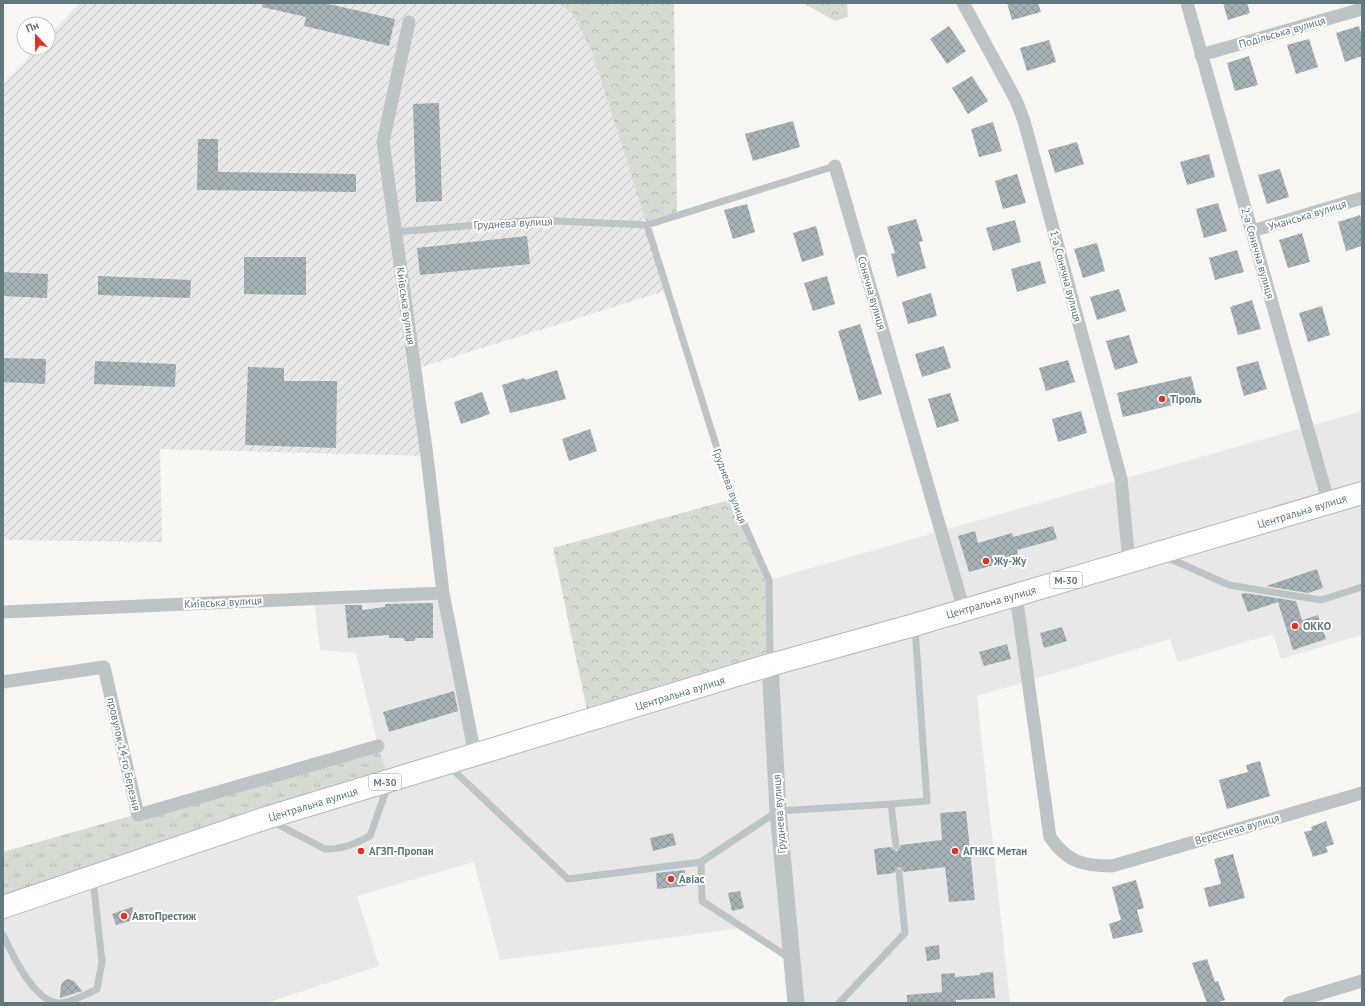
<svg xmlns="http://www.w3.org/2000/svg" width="1365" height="1006" font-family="'PT Sans',sans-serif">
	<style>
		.built { fill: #e7e8e7 }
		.industrial { fill: url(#industrial-furrows) }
		.grass { fill: url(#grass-tufts) }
		.forest { fill: url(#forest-crowns) }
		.building { fill: url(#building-cross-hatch) }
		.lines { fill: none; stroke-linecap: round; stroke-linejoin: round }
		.trunk-casing { stroke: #b3b8ba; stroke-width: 24 }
		.service { stroke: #bdc4c6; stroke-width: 7 }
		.minor { stroke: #bdc4c6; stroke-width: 13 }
		.tertiary { stroke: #bdc4c6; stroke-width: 17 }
		.trunk { stroke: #fff; stroke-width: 22 }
		.poi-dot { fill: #e72e23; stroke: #fff; stroke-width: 1.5 }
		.labels { text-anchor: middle; stroke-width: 4; stroke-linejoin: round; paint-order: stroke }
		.shield { fill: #fff; stroke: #90a0a5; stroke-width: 1 }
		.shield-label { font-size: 10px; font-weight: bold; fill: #61787f }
		.street-label { font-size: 11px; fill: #61787f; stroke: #fff }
		.poi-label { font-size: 11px; font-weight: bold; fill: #61787f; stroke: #fff; text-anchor: start }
	</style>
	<defs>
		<pattern id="industrial-furrows" width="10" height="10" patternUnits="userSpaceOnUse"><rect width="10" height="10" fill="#e7e8e7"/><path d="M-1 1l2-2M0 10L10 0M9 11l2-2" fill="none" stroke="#bfc1c0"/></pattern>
		<pattern id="grass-tufts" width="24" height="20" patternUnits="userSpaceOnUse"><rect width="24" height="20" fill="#d7dcd2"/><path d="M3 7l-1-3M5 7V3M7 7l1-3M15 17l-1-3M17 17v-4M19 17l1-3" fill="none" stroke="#b2b7b0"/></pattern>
		<pattern id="forest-crowns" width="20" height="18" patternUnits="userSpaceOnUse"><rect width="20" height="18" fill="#d7dcd2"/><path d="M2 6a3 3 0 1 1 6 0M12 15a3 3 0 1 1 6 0" fill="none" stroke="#b2b7b0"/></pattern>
		<pattern id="building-cross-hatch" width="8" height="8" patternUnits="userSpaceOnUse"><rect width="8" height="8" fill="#a6b2b5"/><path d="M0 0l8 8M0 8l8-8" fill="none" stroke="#8b9698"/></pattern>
	</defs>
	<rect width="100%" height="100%" fill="#f7f6f3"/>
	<path class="built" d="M1362 411V635L1281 659 1273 634 1178 662 1170 639 977 696 1010 1003H796L791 960 742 928 500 960 474 862 357 896 379 966 266 1003H3V907L378 746 356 653 320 650 314 598 443 593 476 755 770 665 769 580Z"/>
	<path class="industrial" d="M80 3H558L572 13 592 52 668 290 415 369 427 456 160 449 162 542 3 540V84L37 48H48V37Z"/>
	<path class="grass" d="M378 746 389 781 3 907V852Z"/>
	<path class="forest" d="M558 3H674L677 215 647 225 592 52 572 13Z
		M803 3H847L848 17 835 21Z
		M733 499 769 580 770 665 589 720 553 548Z"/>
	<path class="building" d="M263 3H324L395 19 389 46 304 26 306 17 262 7Z
		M1007 3H1038L1041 12 1012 20Z
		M1223 3H1247L1250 13 1228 20Z
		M949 26 966 51 947 64 930 39Z
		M1359 26 1362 37V56L1345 62 1336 33Z
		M1309 39 1318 67 1296 74 1287 45Z
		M1049 40 1056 62 1027 71 1020 48Z
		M1249 56 1258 85 1235 91 1227 63Z
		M972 76 988 101 968 114 952 88Z
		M439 103 442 201 416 202 413 104Z
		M793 121 800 147 753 161 745 134Z
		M993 122 1002 151 979 157 971 129Z
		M198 139H218V172L356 174V192L197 190Z
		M1077 142 1084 164 1055 173 1048 150Z
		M1209 154 1215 177 1187 185 1180 162Z
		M1280 169 1289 197 1267 204 1258 175Z
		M1017 174 1026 203 1003 209 995 181Z
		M1218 203 1227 231 1204 238 1196 209Z
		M747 204 755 232 733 239 724 210Z
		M1360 215 1362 222V246L1346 251 1338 222Z
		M916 219 923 241 919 242 926 268 897 277 891 254 895 253 887 227Z
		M1015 220 1021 242 993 251 986 228Z
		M816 226 824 255 802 262 793 233Z
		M1302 233 1310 262 1288 268 1279 240Z
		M527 236 530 264 420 275 417 248Z
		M1097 243 1105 271 1083 278 1074 249Z
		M1237 250 1244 272 1215 280 1209 258Z
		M244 257H306V295L244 294Z
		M1040 261 1046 283 1017 292 1011 269Z
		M3 272 48 274 47 298 3 296Z
		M98 276 191 280 190 298 98 295Z
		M827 276 835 304 813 311 804 283Z
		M1119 289 1126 311 1097 320 1090 297Z
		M931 293 937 316 908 324 902 302Z
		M1252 300 1261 329 1238 335 1230 307Z
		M1322 306 1330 335 1308 342 1299 313Z
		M860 324 882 394 859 401 838 331Z
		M1129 335 1138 363 1115 370 1106 341Z
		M944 346 951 368 922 377 915 354Z
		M3 358 46 359 45 384 3 382Z
		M1068 360 1075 382 1046 391 1039 368Z
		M95 361 176 364 175 387 94 384Z
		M1258 361 1267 389 1244 396 1236 367Z
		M248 367 284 368V381H337L336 448 245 445Z
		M557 370 566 399 510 413 502 385 524 378 525 380Z
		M1191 376 1197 399 1123 417 1117 393Z
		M482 392 490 414 461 424 454 402Z
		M950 393 959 421 937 428 928 399Z
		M1081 411 1087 433 1058 442 1052 419Z
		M590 429 597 451 569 461 562 439Z
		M1053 526 1057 539 1017 550 1018 554 1007 557 1008 561 969 572 958 536 975 531 978 543 1012 533 1013 537Z
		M1317 569 1323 588 1308 593 1266 586Z
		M1245 593 1296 601 1302 620 1318 615 1326 639 1293 650 1278 602 1248 612 1241 594Z
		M433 603V638H416L414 641H405L403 638H389V635L348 638 345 605H362V610L385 607V604Z
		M1062 627 1067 641 1044 648 1040 633Z
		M1007 644 1011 659 984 666 979 652Z
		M454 691 458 711 389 732 383 712Z
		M1260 761 1270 796 1227 809 1219 780 1248 772 1246 765Z
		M966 811 975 900 949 902 945 867 904 872 901 868 898 867 894 873 877 875 874 849 891 847 894 850 897 851 901 845 942 840 940 813Z
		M1326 821 1334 844 1326 847 1328 852 1313 857 1304 832 1312 830 1311 827Z
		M673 833 676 845 653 851 650 838Z
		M1233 854 1245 898 1209 907 1204 888 1221 884 1214 859Z
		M685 870 686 886 657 889 656 873Z
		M1136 880 1144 908 1137 910 1143 932 1113 939 1109 924 1121 920 1112 887Z
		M740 891 744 908 732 911 728 893Z
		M132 907 136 919 116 925 112 914Z
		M939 945 940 959 927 961 925 947Z
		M1207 959 1215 982 1218 981 1225 1000 1216 1003H1207L1192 963Z
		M993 972 995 998 956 1000V1003H907V995L942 992 941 974 955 973V977L980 975V973Z
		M69 979 74 981 82 991 60 998 61 985 65 980Z"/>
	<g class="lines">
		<g class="trunk-casing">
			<path id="trunk" d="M3 907 266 818 770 665 914 625 1362 493"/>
		</g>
		<path class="service" d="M647 225 835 166
			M395 232 536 220 647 225 733 499 769 580 770 663
			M1166 557 1229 585 1321 600 1362 587
			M449 766 568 879 701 862 778 811 891 804 896 846
			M891 804 927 801 915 628
			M271 821 325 849C340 850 358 843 370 836L388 785
			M701 862 702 901 791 959
			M3 935C12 954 35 1004 60 1003 72 1002 87 994 97 989L102 962 93 879
			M839 1003 905 933 899 872"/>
		<path class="minor" d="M963 3 1016 100 1024 121 1121 479 1129 562
			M1187 3 1329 504
			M409 22 383 142 427 456 443 593 475 755
			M1201 55 1362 9
			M835 166 964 610
			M1252 231 1362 198
			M1016 595 1050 837C1067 862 1083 866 1112 866L1362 793
			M3 612 443 593
			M3 682 104 667 138 815 378 746
			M1289 1003 1362 981"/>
		<path class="tertiary" d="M770 665 778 811 796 1003"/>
		<use href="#trunk" class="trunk"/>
	</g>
	<g class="poi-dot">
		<circle cx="1162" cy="399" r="4"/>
		<circle cx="986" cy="561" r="4"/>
		<circle cx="1295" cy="626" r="4"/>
		<circle cx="361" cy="851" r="4"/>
		<circle cx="955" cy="851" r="4"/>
		<circle cx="671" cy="879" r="4"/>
		<circle cx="124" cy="916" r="4"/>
	</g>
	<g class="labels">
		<g class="shield">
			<rect x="1050" y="572" width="32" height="16" rx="3"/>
			<rect x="369" y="774" width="32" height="16" rx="3"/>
		</g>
		<g class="shield-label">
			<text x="1066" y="584">М-30</text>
			<text x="385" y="786">М-30</text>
		</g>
		<g class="street-label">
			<text transform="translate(1282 32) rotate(-16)" y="4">Подільська вулиця</text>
			<text transform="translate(1307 215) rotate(-17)" y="4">Уманська вулиця</text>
			<text transform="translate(513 223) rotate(-3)" y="4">Груднева вулиця</text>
			<text transform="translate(1258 253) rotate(74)" y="4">2-а Сонячна вулиця</text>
			<text transform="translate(1066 276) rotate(75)" y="4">1-а Сонячна вулиця</text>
			<text transform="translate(872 293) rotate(74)" y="4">Сонячна вулиця</text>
			<text transform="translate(406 306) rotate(82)" y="4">Київська вулиця</text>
			<text transform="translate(730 486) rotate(70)" y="4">Груднева вулиця</text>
			<text transform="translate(1302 511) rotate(-17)" y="4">Центральна вулиця</text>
			<text transform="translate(223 602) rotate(-3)" y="4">Київська вулиця</text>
			<text transform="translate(991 602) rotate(-16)" y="4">Центральна вулиця</text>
			<text transform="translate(680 693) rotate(-17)" y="4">Центральна вулиця</text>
			<text transform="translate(124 754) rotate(77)" y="4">провулок 14-го Березня</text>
			<text transform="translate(313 804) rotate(-17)" y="4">Центральна вулиця</text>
			<text transform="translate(779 814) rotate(-94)" y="4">Груднева вулиця</text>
			<text transform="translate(1237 829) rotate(-16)" y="4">Вереснева вулиця</text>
		</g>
		<g class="poi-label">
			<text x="1170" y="403">Тіроль</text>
			<text x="994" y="565">Жу-Жу</text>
			<text x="1303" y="630">ОККО</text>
			<text x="369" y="855">АГЗП-Пропан</text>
			<text x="963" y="855">АГНКС Метан</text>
			<text x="679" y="883">Авіас</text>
			<text x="132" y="920">АвтоПрестиж</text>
		</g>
	</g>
	<rect width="1365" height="1006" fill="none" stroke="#61787f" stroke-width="8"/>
	<g transform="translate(36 36) rotate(338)"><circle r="19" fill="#ffffff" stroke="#c0c9cc"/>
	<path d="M0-3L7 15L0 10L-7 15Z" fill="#e72e23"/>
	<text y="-6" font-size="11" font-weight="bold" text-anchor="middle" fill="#61787f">Пн</text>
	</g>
</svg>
